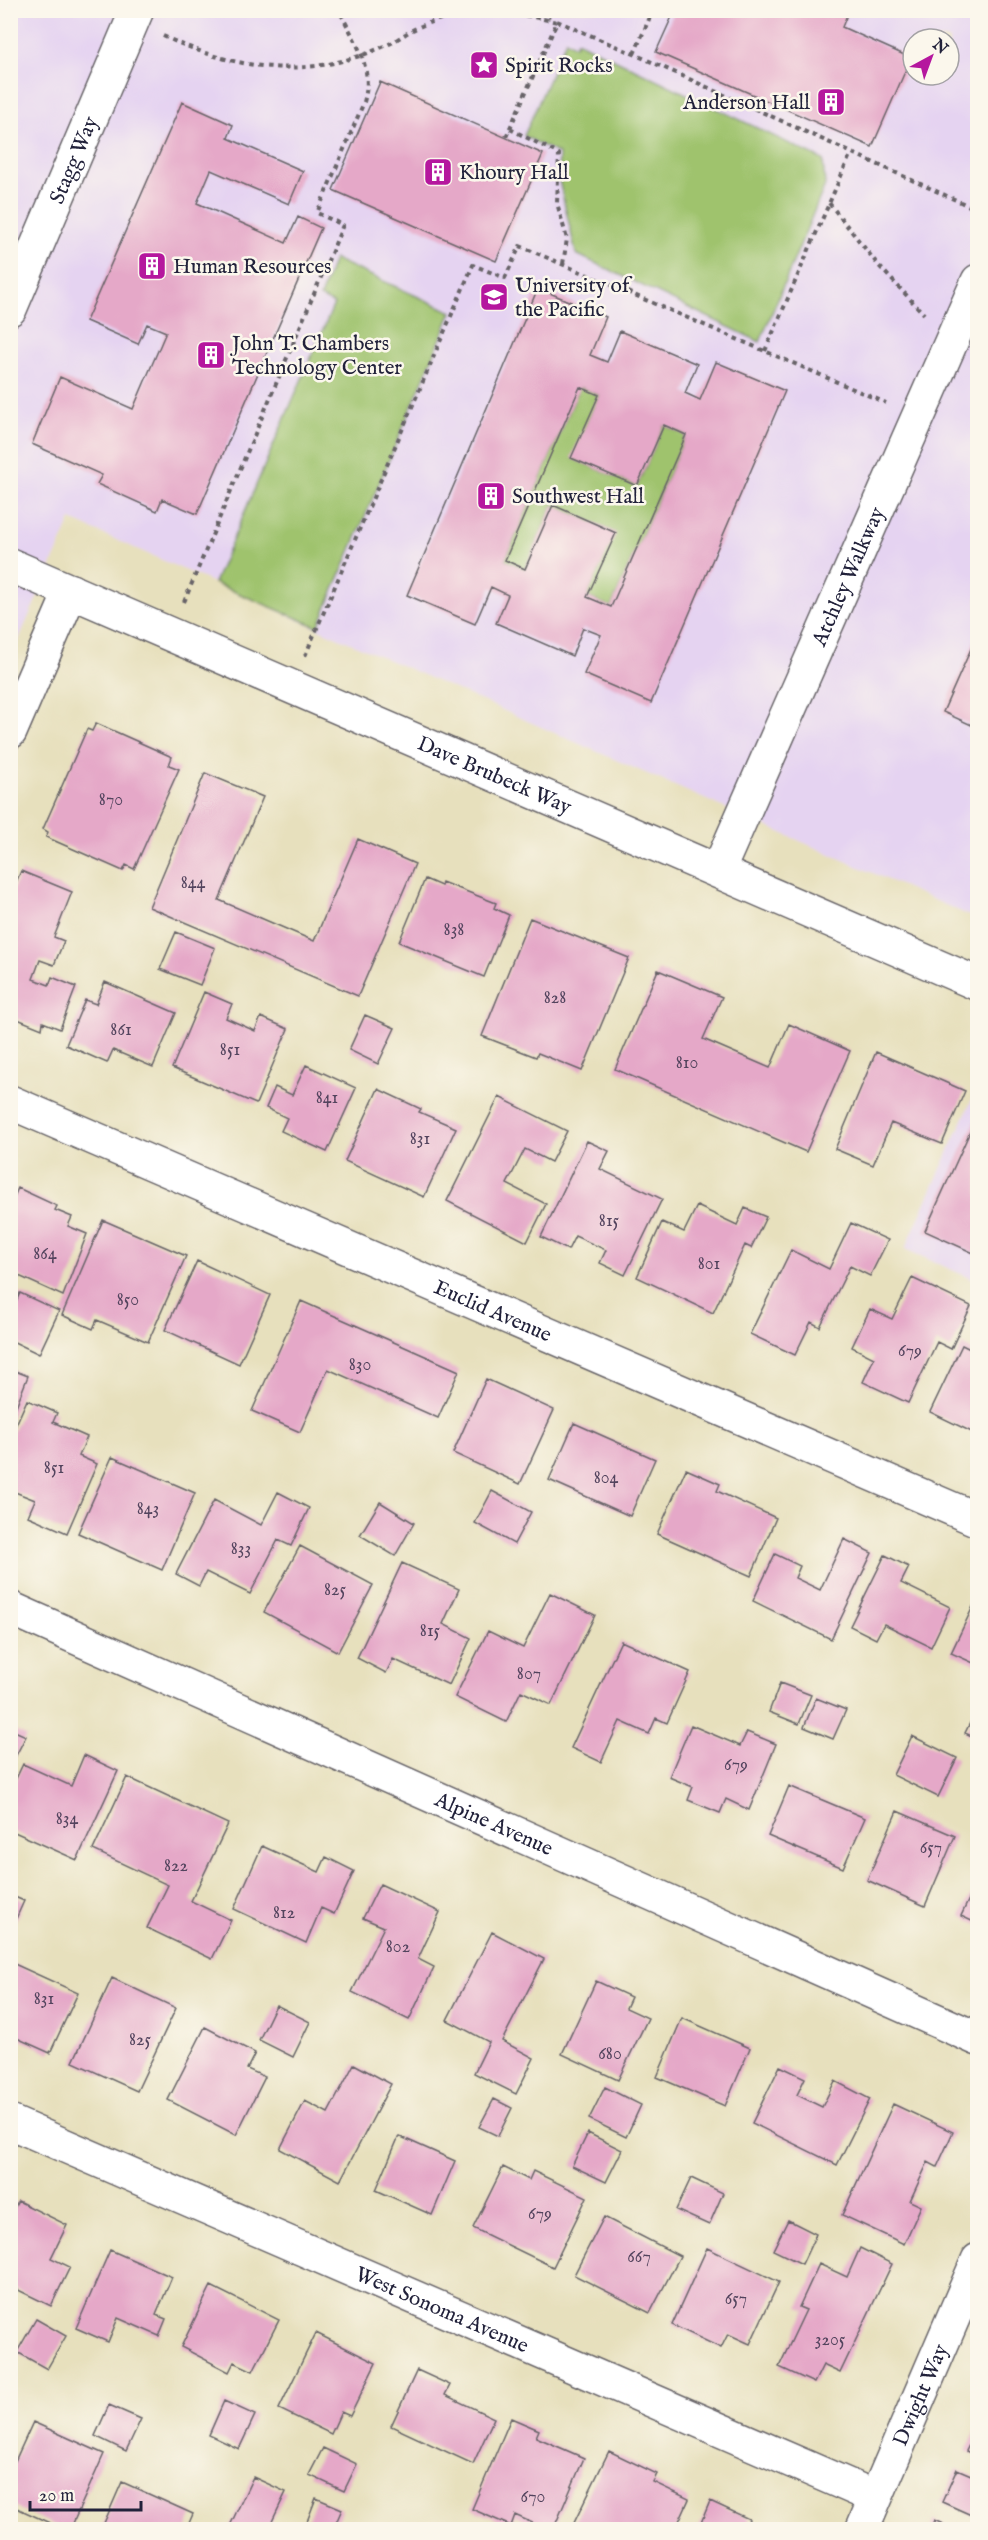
<svg xmlns="http://www.w3.org/2000/svg" width="988" height="2540" font-family="'IM FELL English',serif">
	<style>
		.built { fill: #e5d3f1; fill-rule: evenodd }
		.green { fill: #9fc36d; stroke: #607254; stroke-width: 1.5 }
		.building { fill: #e5a8c8; fill-rule: evenodd }
		.lines { fill: none; stroke-linecap: round; stroke-linejoin: round }
		.street-casing { stroke: #676468; stroke-width: 36 }
		.secondary-casing { stroke: #676468; stroke-width: 36 }
		.path { stroke: #676468; stroke-width: 4; stroke-dasharray: 4.5 4.5; stroke-linecap: butt }
		.street { stroke: #fff; stroke-width: 33 }
		.secondary { stroke: #fff; stroke-width: 33 }
		.labels { text-anchor: middle; stroke-width: 5; stroke-linejoin: round; paint-order: stroke }
		.number-label { font-size: 18px; fill: #53445e }
		.poi-label { font-size: 21px; fill: #22223b; stroke: #fbf7ec; text-anchor: start }
		.street-label { font-size: 21px; fill: #22223b; stroke: #fbf7ec }
	</style>
	<rect width="100%" height="100%" fill="#fbf7ec"/>
	<filter id="ink" filterUnits="userSpaceOnUse"><feTurbulence type="fractalNoise" baseFrequency=".0167" numOctaves="2"/><feDisplacementMap in="SourceGraphic" scale="12" xChannelSelector="R" yChannelSelector="G"/><feConvolveMatrix kernelMatrix="1 2 1 2 8 2 1 2 1" color-interpolation-filters="sRGB"/></filter>
	<filter id="wash" filterUnits="userSpaceOnUse"><feTurbulence type="fractalNoise" baseFrequency=".008" numOctaves="4" result="noise"/><feDisplacementMap in="SourceGraphic" scale="24" xChannelSelector="R" yChannelSelector="G"/><feGaussianBlur stdDeviation="1.35" result="paint"/><feColorMatrix in="noise" values="0 0 0 0 0 0 0 0 0 0 0 0 0 0 0 0 0 1.4 0 .05"/><feComposite in="paint" operator="in"/></filter>
	<g filter="url(#wash)">
		<rect width="100%" height="100%" fill="#e7e0bd"/>
		<path class="built" d="M11 11H977V919L71 520 11 657ZM913 39H949V75H913Z
			M977 1088V1281L905 1249Z"/>
		<path class="green" d="M566 40 575 46 577 41 823 160 825 185 760 342 576 254 558 176 559 154 524 136Z
			M334 259 452 312 318 627 214 583 334 304 320 297Z
			M580 387 599 395 572 458 637 486 664 425 686 435 611 607 587 597 615 533 553 505 525 569 505 560Z"/>
		<g id="blocks">
			<path class="building" d="M675 10H849L842 27 911 58 872 147 656 52Z
				M380 82 543 154 496 261 333 190Z
				M182 102 233 125 228 138 303 171 289 204 211 170 197 203 286 243 298 217 321 228 197 514 162 499 157 511 97 484 102 475 32 444 60 377 133 409 166 332 147 324 138 344 86 321Z
				M538 288 606 317 590 355 607 362 620 331 697 364 685 393 700 400 716 362 785 391 651 703 584 674 601 635 583 628 572 656 496 623 508 595 491 587 475 624 407 595ZM580 387 599 395 571 458 637 486 664 425 686 435 611 607 587 597 616 533 553 505 525 569 505 560Z
				M978 633V728L943 712Z
				M96 723 172 757 169 765 179 769 134 869 126 865 123 871 46 837 48 832 43 829 87 729 92 731Z
				M205 773 263 797 219 900 314 941 358 839 415 864 358 996 149 907Z
				M21 871 72 892 54 937 64 941 54 965 40 960 33 979 49 985 52 977 76 987 60 1029 43 1022 42 1029 10 1016V896Z
				M425 879 441 886 442 882 496 903 494 908 509 915 484 977 399 942Z
				M530 918 629 958 582 1071 538 1053 536 1057 482 1036Z
				M176 932 215 948 200 985 160 969Z
				M658 970 722 997 703 1039 770 1068 789 1024 850 1051 806 1152 615 1069Z
				M105 982 176 1013 153 1067 113 1050 107 1063 66 1045 85 1000 96 1004Z
				M204 992 232 1004 226 1018 255 1031 261 1017 288 1029 256 1104 172 1068Z
				M365 1015 395 1028 378 1064 349 1050Z
				M876 1052 965 1091 942 1144 891 1123 873 1165 835 1149Z
				M306 1065 356 1088 327 1152 281 1131 287 1118 266 1108 275 1087 292 1095Z
				M378 1089 421 1109 419 1112 456 1128 424 1197 345 1161Z
				M499 1097 567 1131 551 1162 525 1149 507 1184 546 1204 527 1242 447 1201Z
				M978 1114V1255L925 1231Z
				M587 1141 609 1151 600 1169 662 1199 625 1275 600 1263 606 1250 575 1236 568 1250 541 1237Z
				M18 1188 57 1206 55 1210 72 1217 68 1226 87 1234 63 1296 10 1272V1206Z
				M697 1206 737 1225 745 1208 766 1217 751 1248 745 1245 713 1313 637 1277 662 1222 684 1232Z
				M103 1220 186 1256 148 1342 97 1320 93 1329 62 1315Z
				M851 1223 888 1240 870 1276 850 1266 820 1327 811 1322 795 1355 750 1334 791 1250 829 1269Z
				M197 1261 270 1295 239 1364 165 1330Z
				M912 1278 971 1306 951 1349 937 1342 908 1403 863 1382 874 1358 852 1347 870 1309 892 1319Z
				M20 1293 59 1311 39 1354 10 1340V1315Z
				M301 1301 459 1371 438 1418 328 1369 300 1432 252 1411Z
				M962 1345 978 1353V1435L930 1412Z
				M10 1369 28 1376 11 1419H10Z
				M486 1379 554 1410 520 1484 453 1453Z
				M27 1400 57 1413 53 1422 87 1437 79 1456 97 1464 67 1533 28 1516 35 1500 10 1490V1438Z
				M574 1423 655 1459 630 1516 549 1480Z
				M112 1457 195 1493 162 1570 78 1533Z
				M686 1469 720 1484 717 1491 776 1518 751 1576 657 1534Z
				M492 1491 531 1512 514 1544 475 1523Z
				M278 1492 309 1508 291 1546 278 1540 250 1594 206 1572 199 1586 176 1574 214 1500 261 1525Z
				M380 1502 414 1523 395 1556 360 1535Z
				M844 1539 872 1553 831 1639 753 1601 775 1554 800 1566 795 1578 820 1590Z
				M300 1546 373 1585 338 1652 264 1612Z
				M885 1555 909 1567 901 1583 950 1607 931 1647 884 1624 876 1639 850 1626Z
				M402 1563 459 1589 443 1624 471 1638 449 1685 393 1659 386 1673 357 1658Z
				M550 1593 595 1615 551 1705 521 1691 506 1722 455 1697 488 1631 523 1648Z
				M978 1596V1665L951 1653Z
				M621 1641 690 1672 667 1723 656 1718 649 1734 620 1721 601 1762 571 1748Z
				M780 1683 811 1695 799 1724 769 1712Z
				M816 1698 846 1710 833 1739 804 1727Z
				M978 1707V1739L965 1733Z
				M691 1725 740 1746 747 1732 776 1744 749 1810 726 1799 720 1813 688 1800 693 1787 669 1777Z
				M10 1729 26 1736 10 1767Z
				M912 1736 957 1758 938 1797 893 1775Z
				M84 1755 118 1771 77 1860 10 1830V1791L23 1764 71 1786Z
				M127 1777 228 1824 191 1901 231 1920 212 1959 147 1928 168 1885 93 1850Z
				M789 1786 865 1818 843 1868 768 1836Z
				M897 1811 955 1836 925 1906 867 1880Z
				M262 1846 319 1872 326 1857 354 1871 334 1914 321 1908 306 1943 234 1909Z
				M978 1880V1924L961 1916Z
				M380 1884 440 1912 418 1959 434 1967 409 2020 352 1992 384 1927 363 1918Z
				M10 1895 24 1901 10 1932Z
				M492 1932 544 1959 502 2041 534 2058 516 2094 474 2073 489 2042 447 2020Z
				M10 1962 78 1993 50 2053 10 2035Z
				M112 1978 176 2008 137 2091 73 2062Z
				M596 1981 631 1997 626 2008 648 2018 618 2080 562 2054Z
				M276 2005 310 2022 293 2057 259 2040Z
				M682 2018 750 2048 725 2106 657 2077Z
				M205 2027 255 2053 247 2069 265 2077 236 2135 168 2100Z
				M354 2064 391 2084 340 2181 280 2149 305 2101 328 2113Z
				M780 2066 805 2078 797 2095 822 2107 835 2081 870 2099 837 2165 752 2123Z
				M605 2087 641 2105 626 2137 589 2119Z
				M494 2099 512 2108 498 2136 479 2127Z
				M893 2104 953 2132 937 2167 928 2162 910 2201 921 2206 904 2244 842 2215Z
				M588 2133 622 2150 606 2182 572 2166Z
				M399 2136 455 2161 432 2215 376 2190Z
				M503 2167 529 2180 533 2171 587 2197 553 2267 473 2228Z
				M691 2178 723 2193 709 2225 676 2210Z
				M18 2201 67 2225 51 2258 70 2267 51 2306 10 2286V2216Z
				M604 2217 680 2256 650 2313 574 2275Z
				M788 2220 816 2234 802 2264 773 2250Z
				M707 2248 779 2282 750 2344 728 2334 721 2348 672 2325Z
				M860 2248 892 2264 840 2373 823 2365 814 2383 779 2367 806 2310 799 2307 819 2264 847 2277Z
				M110 2250 172 2277 156 2315 166 2319 159 2336 118 2318 108 2342 76 2328Z
				M211 2286 279 2320 253 2371 234 2362 229 2372 181 2347Z
				M36 2319 66 2336 47 2369 17 2352Z
				M316 2333 376 2363 350 2416 341 2412 331 2434 279 2409Z
				M417 2370 450 2385 445 2395 494 2418 473 2464 391 2426Z
				M224 2401 255 2415 239 2449 209 2435Z
				M109 2405 141 2419 126 2451 95 2436Z
				M511 2418 539 2430 536 2437 584 2458 553 2530H548L515 2515 511 2526 472 2509Z
				M33 2422 104 2454 70 2530H65L10 2505V2472Z
				M978 2427V2456L966 2451Z
				M323 2448 357 2464 344 2491 309 2475Z
				M609 2451 657 2474 653 2482 689 2499 675 2530H583L573 2525Z
				M957 2469 978 2478V2518L942 2502Z
				M253 2477 286 2492 268 2530H228Z
				M122 2482 193 2514 186 2530H101Z
				M316 2498 342 2509 333 2530H320L306 2524Z
				M710 2501 749 2519 744 2530H698Z
				M934 2520 956 2530H930Z"/>
		</g>
	</g>
	<g filter="url(#ink)">
		<use href="#blocks" fill-opacity="0" stroke="#676468" stroke-width="1.5"/>
		<g class="lines">
			<g class="street-casing">
				<g id="street">
					<path id="s1" d="M10 309 137 10"/>
					<path id="s2" d="M10 565 978 984"/>
					<path d="M10 732 71 591"/>
					<path id="s3" d="M718 871 978 281"/>
					<path id="s4" d="M10 1102 978 1520"/>
					<path id="s5" d="M10 2122 875 2497"/>
					<path id="s6" d="M862 2530 978 2260"/>
				</g>
			</g>
			<g class="secondary-casing">
				<g id="secondary">
					<path id="s7" d="M10 1608 978 2039"/>
				</g>
			</g>
			<path class="path" d="M77 10 98 12
				M532 10 550 18
				M557 21 634 54 978 210
				M163 36C239 71 309 81 387 45 398 40 408 31 419 27 432 21 449 16 463 14 495 8 525 15 557 22L506 137
				M634 54 653 10
				M510 129 559 154 557 203 567 239 563 264
				M829 203 879 266 924 314
				M765 351 851 153
				M184 602 343 225 317 213 364 102C374 66 355 42 339 10
				M305 656 473 265 505 278 520 246 886 403"/>
			<use href="#street" class="street"/>
			<use href="#secondary" class="secondary"/>
		</g>
	</g>
	<defs>
		<g id="sight-square" transform="scale(1.5)"><rect x="-9" y="-9" width="18" height="18" rx="4" fill="#b5179e" stroke="#fbf7ec"/><path d="M0-6L1.8-2.2L6-1.7L2.9 1.2L3.7 5.4L0 3.3L-3.7 5.4L-2.9 1.2L-6-1.7L-1.8-2.2Z" fill="#fff"/></g>
		<g id="building-square" transform="scale(1.5)"><rect x="-9" y="-9" width="18" height="18" rx="4" fill="#b5179e" stroke="#fbf7ec"/><path d="M-4-6H4V6H1V3H-1V6H-4ZM-2.5-4.3h1.7v1.8h-1.7ZM.8-4.3h1.7v1.8H.8ZM-2.5-1h1.7V.8h-1.7ZM.8-1h1.7V.8H.8Z" fill="#fff"/></g>
		<g id="university-square" transform="scale(1.5)"><rect x="-9" y="-9" width="18" height="18" rx="4" fill="#b5179e" stroke="#fbf7ec"/><path d="M0-5L7-2L0 1L-7-2ZM-4 1L0 2.5L4 1V4Q0 6-4 4Z" fill="#fff"/></g>
	</defs>
	<g fill-rule="evenodd">
		<use href="#sight-square" x="484" y="65"/>
		<use href="#building-square" x="831" y="102"/>
		<use href="#building-square" x="438" y="172"/>
		<use href="#building-square" x="152" y="266"/>
		<use href="#university-square" x="494" y="297"/>
		<use href="#building-square" x="211" y="355"/>
		<use href="#building-square" x="491" y="496"/>
	</g>
	<g class="labels">
		<g class="number-label">
			<text x="111" y="805">870</text>
			<text x="193" y="888">844</text>
			<text x="454" y="935">838</text>
			<text x="555" y="1003">828</text>
			<text x="121" y="1035">861</text>
			<text x="230" y="1055">851</text>
			<text x="687" y="1068">810</text>
			<text x="327" y="1103">841</text>
			<text x="420" y="1144">831</text>
			<text x="609" y="1226">815</text>
			<text x="45" y="1259">864</text>
			<text x="709" y="1269">801</text>
			<text x="128" y="1305">850</text>
			<text x="910" y="1356">679</text>
			<text x="360" y="1370">830</text>
			<text x="54" y="1473">851</text>
			<text x="606" y="1483">804</text>
			<text x="148" y="1514">843</text>
			<text x="241" y="1554">833</text>
			<text x="335" y="1595">825</text>
			<text x="430" y="1636">815</text>
			<text x="529" y="1679">807</text>
			<text x="736" y="1770">679</text>
			<text x="67" y="1824">834</text>
			<text x="931" y="1853">657</text>
			<text x="176" y="1871">822</text>
			<text x="284" y="1918">812</text>
			<text x="398" y="1952">802</text>
			<text x="44" y="2004">831</text>
			<text x="140" y="2045">825</text>
			<text x="610" y="2059">680</text>
			<text x="540" y="2219">679</text>
			<text x="639" y="2262">667</text>
			<text x="736" y="2304">657</text>
			<text x="830" y="2345">3205</text>
			<text x="533" y="2502">670</text>
		</g>
		<g class="poi-label">
			<text x="505" y="72">Spirit Rocks</text>
			<text x="810" y="109" text-anchor="end">Anderson Hall</text>
			<text x="459" y="179">Khoury Hall</text>
			<text x="173" y="273">Human Resources</text>
			<text x="515" y="292">University of<tspan x="515" dy="24">the Pacific</tspan></text>
			<text x="232" y="350">John T. Chambers<tspan x="232" dy="24">Technology Center</tspan></text>
			<text x="512" y="503">Southwest Hall</text>
		</g>
		<g class="street-label">
			<text dy="7" stroke="none"><textPath href="#s1" startOffset="162">Stagg Way</textPath></text>
			<text dy="7" stroke="none"><textPath href="#s3" startOffset="322">Atchley Walkway</textPath></text>
			<text dy="7" stroke="none"><textPath href="#s2" startOffset="528">Dave Brubeck Way</textPath></text>
			<text dy="7" stroke="none"><textPath href="#s4" startOffset="526">Euclid Avenue</textPath></text>
			<text dy="7" stroke="none"><textPath href="#s7" startOffset="530">Alpine Avenue</textPath></text>
			<text dy="7" stroke="none"><textPath href="#s5" startOffset="471">West Sonoma Avenue</textPath></text>
			<text dy="7" stroke="none"><textPath href="#s6" startOffset="147">Dwight Way</textPath></text>
		</g>
	</g>
	<rect width="988" height="2540" fill="none" stroke="#fbf7ec" stroke-width="36"/>
	<g transform="translate(931 57) rotate(41)"><circle r="28" fill="#fbf7ec" stroke="#a4a2a5" stroke-width="1.5"/>
	<path d="M0-4.5L10 22L0 15L-10 22Z" fill="#b5179e"/>
	<text y="-9" font-size="16" font-weight="bold" text-anchor="middle" fill="#22223b">N</text>
	</g>
	<path d="M30 2501v9h111v-9" fill="none" stroke="#22223b" stroke-width="3"/>
	<text x="39" y="2501" font-size="18" fill="#22223b" stroke="#fbf7ec" stroke-width="4.5" paint-order="stroke">20 m</text>
</svg>
